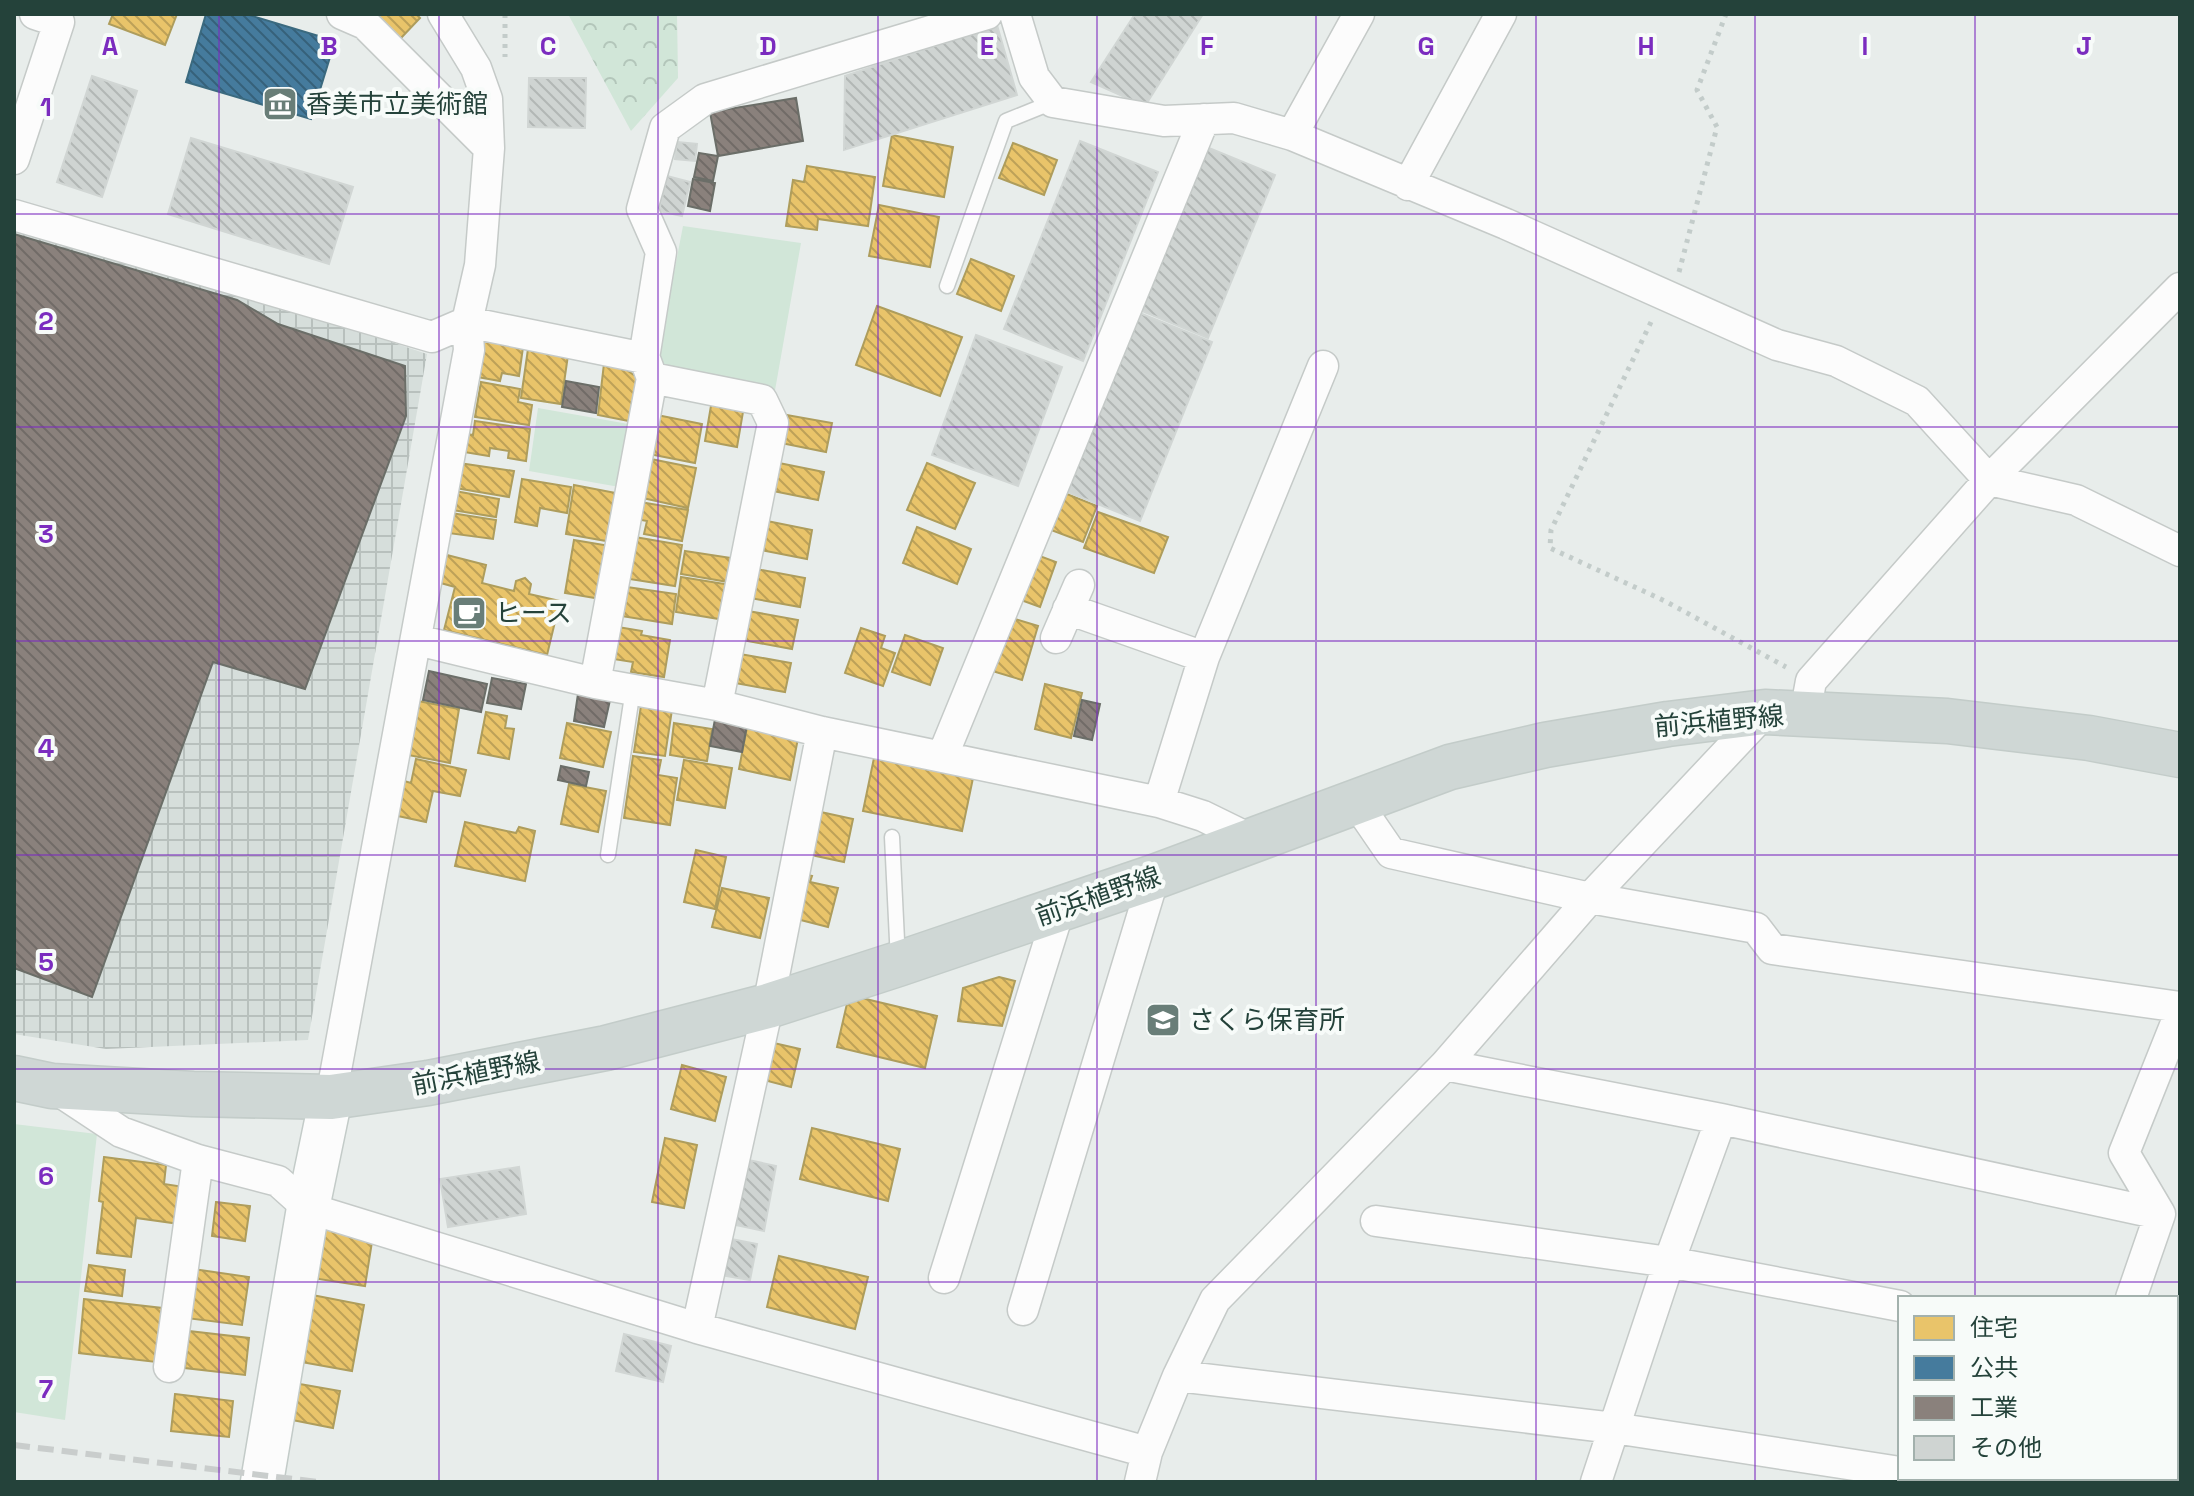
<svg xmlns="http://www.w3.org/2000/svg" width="2194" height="1496" font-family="'Space Grotesk','Noto Sans JP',sans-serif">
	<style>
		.industrial { fill: url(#industrial-grid) }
		.green { fill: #d1e6d8 }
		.forest { fill: url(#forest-crowns) }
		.homes { fill: url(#homes-back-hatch); stroke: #ae9d5c; stroke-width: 2 }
		.public { fill: url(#public-back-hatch); stroke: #3b6a7f; stroke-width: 2 }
		.industry { fill: url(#industry-back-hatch); stroke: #6b6e68; stroke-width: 2 }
		.building { fill: url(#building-back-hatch); stroke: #d1d6d4; stroke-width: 2 }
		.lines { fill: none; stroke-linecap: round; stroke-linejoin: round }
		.lane-casing { stroke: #c5cac8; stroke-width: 17 }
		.street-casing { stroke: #c5cac8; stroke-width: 33 }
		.secondary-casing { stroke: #c3cbc8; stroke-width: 45 }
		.primary-casing { stroke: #c3ccc9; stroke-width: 47 }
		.path { stroke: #c3ccca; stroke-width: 5; stroke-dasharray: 4 6; stroke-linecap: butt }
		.lane { stroke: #fcfcfc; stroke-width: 14 }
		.street { stroke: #fcfcfc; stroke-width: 30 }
		.secondary { stroke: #fcfcfc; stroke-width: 42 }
		.primary { stroke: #cfd7d5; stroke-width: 44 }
		.rail { stroke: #c9cdcc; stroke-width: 6; stroke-dasharray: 16 8; stroke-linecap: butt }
		.grid { fill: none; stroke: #7b2cbf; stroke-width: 2; stroke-opacity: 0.55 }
		.labels { text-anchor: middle; stroke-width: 8; stroke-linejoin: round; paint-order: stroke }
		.poi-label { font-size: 26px; fill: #24423a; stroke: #f7fbf9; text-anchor: start }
		.street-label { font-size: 26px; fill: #24423a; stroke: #f7fbf9 }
		.grid-label { font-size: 26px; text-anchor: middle; font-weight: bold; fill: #7b2cbf; stroke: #f7fbf9; stroke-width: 8; stroke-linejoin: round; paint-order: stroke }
	</style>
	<defs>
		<pattern id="industrial-grid" width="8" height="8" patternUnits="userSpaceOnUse" patternTransform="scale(2)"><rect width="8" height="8" fill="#d6dedb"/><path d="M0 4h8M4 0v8" fill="none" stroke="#b8c0bd"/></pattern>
		<pattern id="forest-crowns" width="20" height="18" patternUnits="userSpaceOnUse" patternTransform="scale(2)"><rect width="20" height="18" fill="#d1e6d8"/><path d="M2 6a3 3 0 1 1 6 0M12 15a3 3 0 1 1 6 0" fill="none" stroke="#b3c6ba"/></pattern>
		<pattern id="homes-back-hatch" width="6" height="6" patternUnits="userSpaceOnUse" patternTransform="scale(2)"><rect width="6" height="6" fill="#e9c46a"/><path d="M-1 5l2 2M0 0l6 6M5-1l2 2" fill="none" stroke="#bda158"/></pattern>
		<pattern id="public-back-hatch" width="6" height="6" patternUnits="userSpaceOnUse" patternTransform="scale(2)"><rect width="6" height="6" fill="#457b9d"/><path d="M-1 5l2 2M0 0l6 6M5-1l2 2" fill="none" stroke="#36617a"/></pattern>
		<pattern id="industry-back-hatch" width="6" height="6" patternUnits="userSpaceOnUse" patternTransform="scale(2)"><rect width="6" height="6" fill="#8a817c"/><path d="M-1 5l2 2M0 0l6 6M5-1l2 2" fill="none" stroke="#716b67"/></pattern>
		<pattern id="building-back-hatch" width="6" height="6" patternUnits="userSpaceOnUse" patternTransform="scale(2)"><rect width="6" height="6" fill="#cfd4d2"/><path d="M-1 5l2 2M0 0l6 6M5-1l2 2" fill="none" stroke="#b2b7b5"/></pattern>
	</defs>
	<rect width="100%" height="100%" fill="#e8edeb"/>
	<path class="industrial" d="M14 223 240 291 427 354 308 1040 106 1049 14 1034Z"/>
	<path class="green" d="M683 226 801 243 774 396 655 372Z
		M538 408 634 425 625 488 529 471Z
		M14 1124 97 1134 65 1420 14 1412Z"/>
	<path class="forest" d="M568 14H677L678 78 631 131Z"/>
	<path class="homes" d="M113 14H177L165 45 109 24Z
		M373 14H416L420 18 400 39Z
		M892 135 953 147 944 197 883 186Z
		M1013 143 1057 160 1044 195 999 178Z
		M807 166 875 177 868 226 818 219 817 230 786 226 793 180 804 182Z
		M879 205 939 217 930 267 869 256Z
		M971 259 1014 276 1001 311 957 294Z
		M877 306 962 337 940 396 856 365Z
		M483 333 524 340 519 376 502 373 500 381 477 377Z
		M529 342 569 348 561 404 521 398Z
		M605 355 641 380 634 422 598 415Z
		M481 382 520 389 518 402 532 405 529 425 475 417Z
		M712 400 744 406 737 447 705 441Z
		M781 414 832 423 826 452 776 442Z
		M657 415 702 424 695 463 649 454Z
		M475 421 530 429 526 461 508 458 509 451 490 448 489 456 464 452 467 434 473 435Z
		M646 458 696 468 688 508 638 497Z
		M774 462 824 472 818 500 768 490Z
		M459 463 514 471 509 497 455 488Z
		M927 463 975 483 955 529 907 510Z
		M522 479 571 487 567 513 540 508 537 526 515 522Z
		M1042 484 1097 506 1083 542 1027 521Z
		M574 485 621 494 612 542 566 534Z
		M455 491 499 499 496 517 452 510Z
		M634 501 688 510 682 541 644 534 647 521 631 518Z
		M1098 512 1168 537 1154 573 1084 548Z
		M451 513 496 520 493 539 448 533Z
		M762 520 812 530 807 559 756 549Z
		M917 527 971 549 957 584 903 563Z
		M629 536 682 545 675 586 623 578Z
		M574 540 610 546 601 599 565 593Z
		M1018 548 1056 562 1040 607 1002 593Z
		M685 551 738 559 734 583 681 574Z
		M443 554 486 565 482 583 514 591 516 581 525 578 531 584 529 594 560 601 547 655 444 630 455 587 437 582Z
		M756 569 805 578 800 607 750 598Z
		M681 577 731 585 725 620 676 612Z
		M620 586 676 594 672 624 615 615Z
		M748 611 798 620 792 649 742 640Z
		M992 612 1038 626 1022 680 976 666Z
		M612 626 642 631 641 635 670 640 664 677 631 672 633 662 607 658Z
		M861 628 885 636 881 648 895 653 883 686 845 673Z
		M905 635 943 648 930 685 892 672Z
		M740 654 791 663 785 692 735 683Z
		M1045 684 1082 693 1071 738 1035 729Z
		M642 699 673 703 665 756 634 752Z
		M413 700 459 709 450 763 403 754Z
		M486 712 507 716 505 728 514 729 509 759 478 753Z
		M748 722 799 733 790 780 739 769Z
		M567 723 611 732 603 767 560 758Z
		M674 723 712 729 707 761 670 755Z
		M633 756 661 760 658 775 677 778 670 825 624 818Z
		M874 758 973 778 962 831 863 811Z
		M416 759 466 770 460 796 433 791 426 822 393 815 401 780 411 783Z
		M684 760 732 768 725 808 677 800Z
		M569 784 606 791 598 832 561 824Z
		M807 809 853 819 844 862 797 852Z
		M465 822 516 833 519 827 535 831 525 881 455 866Z
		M696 850 726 857 715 909 684 902Z
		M796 872 812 876 810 882 838 888 828 927 785 916Z
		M722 888 769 898 760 938 712 927Z
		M999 977 1015 981 1002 1026 958 1021 963 988Z
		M849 995 937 1016 925 1068 837 1047Z
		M757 1039 800 1049 791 1087 748 1076Z
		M682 1065 726 1077 715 1121 671 1109Z
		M812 1128 900 1149 888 1201 800 1179Z
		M665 1138 697 1145 684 1208 652 1202Z
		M104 1157 166 1165 164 1184 184 1187 180 1224 136 1218 131 1257 97 1253 103 1202 99 1201Z
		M216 1202 250 1206 245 1241 212 1236Z
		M321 1221 374 1229 365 1286 312 1278Z
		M779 1256 868 1277 855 1329 767 1307Z
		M89 1265 125 1270 122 1296 85 1291Z
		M193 1269 249 1277 242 1325 186 1318Z
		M302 1293 364 1305 352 1371 290 1360Z
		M84 1299 162 1308 156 1362 79 1353Z
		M189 1331 249 1338 245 1375 185 1368Z
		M294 1383 340 1391 333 1428 287 1419Z
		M175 1394 233 1401 229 1437 171 1431Z"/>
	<path class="public" d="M206 14H246L335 41 311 119 186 82Z"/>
	<path class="industry" d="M796 98 803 141 718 156 710 112Z
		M699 153 718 156 713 181 694 177Z
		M693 179 715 183 710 211 688 206Z
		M14 234 237 300 278 324 405 366 406 416 305 689 213 662 92 997 14 968Z
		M566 381 599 387 596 413 562 407Z
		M429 671 487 684 481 712 423 700Z
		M492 678 526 684 521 709 487 703Z
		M578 694 610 700 604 727 574 721Z
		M1082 700 1100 704 1092 740 1074 736Z
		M716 714 748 720 742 752 710 746Z
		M561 766 589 772 586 786 558 780Z"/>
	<path class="building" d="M1135 14H1203L1145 106 1091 82Z
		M997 25 1017 95 844 150 845 76Z
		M92 76 137 91 102 197 57 182Z
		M529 78H586L585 128 528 127Z
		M191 138 353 187 329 264 168 214Z
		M1080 141 1158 172 1083 361 1004 329Z
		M677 142 697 144 695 161 675 159Z
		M1204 146 1275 175 1208 338 1137 309Z
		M667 176 690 182 682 216 659 211Z
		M1137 312 1212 342 1140 521 1065 491Z
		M976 335 1062 367 1018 486 932 455Z
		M744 1159 776 1166 764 1231 717 1221Z
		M519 1167 526 1214 448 1227 440 1179Z
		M716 1236 757 1244 750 1280 709 1273Z
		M624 1334 671 1346 663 1382 616 1371Z"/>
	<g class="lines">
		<g class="lane-casing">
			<path id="lane" d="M947 286 1006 121 1053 102
				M892 837 898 961
				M608 855 633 689"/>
		</g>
		<g class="street-casing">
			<path id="street" d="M342 14 365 24 489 148
				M443 14 476 68 487 99 489 148 480 265 467 322 644 358 661 252 642 209 665 128 705 99 987 14
				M1015 14 1034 77 1053 102 1164 121 1234 118 1292 135 1506 224 1777 345 1836 361 1917 401 1989 480 2076 500 2180 551
				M1292 135 1359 14
				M14 159 59 22 35 14
				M1408 185 1501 14
				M14 215 432 337 467 322 469 350 331 1097
				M652 378 762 400 773 423 717 705
				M1068 609 1204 657
				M1056 638 1079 585
				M417 640 595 683 717 705 822 732 1159 802 1203 816 1252 840
				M595 683 652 378 645 359
				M1805 714 1811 681 1989 480 2180 288
				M943 755 1204 119
				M1159 802 1204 657 1323 366
				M1356 802 1391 853 1590 898 1756 928 1772 949 2180 1007
				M1445 1065 1721 1119 2160 1214
				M56 1089 121 1132 198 1160 278 1181 308 1208 697 1328 1147 1452
				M1376 1221 1669 1262 1900 1306
				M944 1278 1059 910
				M2131 1298 2160 1214 2124 1153 2180 1013
				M1023 1310 1154 877
				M697 1328 768 1006 822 732
				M169 1367 198 1160
				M1178 1376 1614 1428 1900 1472
				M1936 1478 1962 1482
				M1140 1482 1147 1452 1178 1376 1215 1300 1445 1065 1590 898 1765 712
				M1596 1482 1669 1262 1721 1119
				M2068 1482 2069 1478"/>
		</g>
		<g class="secondary-casing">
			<path id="secondary" d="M262 1482 308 1208 331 1097"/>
		</g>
		<g class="primary-casing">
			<path id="primary" d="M14 1078 52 1086 193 1094 331 1097 428 1083 606 1048 768 1006 898 964 1154 877 1450 767 1545 745 1668 724 1765 712 1947 721 2089 738 2180 755"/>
		</g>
		<path class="path" d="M505 14V57
			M1679 272 1717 127 1697 90 1726 14
			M1651 322 1551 530 1550 548 1665 601 1786 667"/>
		<use href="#lane" class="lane"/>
		<use href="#street" class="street"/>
		<use href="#secondary" class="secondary"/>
		<use href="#primary" class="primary"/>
		<path class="rail" d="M14 1445 318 1482"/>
	</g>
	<path class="grid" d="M219 14V1482M439 14V1482M658 14V1482M878 14V1482M1097 14V1482M1316 14V1482M1536 14V1482M1755 14V1482M1975 14V1298M14 214H2180M14 427H2180M14 641H2180M14 855H2180M14 1069H2180M14 1282H2180M1975 1478V1482"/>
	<defs>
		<g id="museum-square" transform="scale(1.8)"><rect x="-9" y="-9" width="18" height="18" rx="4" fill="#697e78" stroke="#f7fbf9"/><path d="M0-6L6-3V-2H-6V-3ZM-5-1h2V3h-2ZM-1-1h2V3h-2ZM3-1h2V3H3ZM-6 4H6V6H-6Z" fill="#fff"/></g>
		<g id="cafe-square" transform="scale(1.8)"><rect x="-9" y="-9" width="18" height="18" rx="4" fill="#697e78" stroke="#f7fbf9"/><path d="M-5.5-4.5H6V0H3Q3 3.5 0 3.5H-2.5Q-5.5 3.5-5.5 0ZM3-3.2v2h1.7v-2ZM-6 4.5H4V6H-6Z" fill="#fff"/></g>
		<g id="school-square" transform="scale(1.8)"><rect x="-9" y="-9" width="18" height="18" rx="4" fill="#697e78" stroke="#f7fbf9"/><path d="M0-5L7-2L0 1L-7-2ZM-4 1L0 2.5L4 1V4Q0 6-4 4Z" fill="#fff"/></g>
	</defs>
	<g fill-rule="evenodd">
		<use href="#museum-square" x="280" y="104"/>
		<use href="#cafe-square" x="469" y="613"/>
		<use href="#school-square" x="1163" y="1020"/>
	</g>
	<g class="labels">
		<g class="poi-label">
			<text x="306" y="113">香美市立美術館</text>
			<text x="495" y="622">ヒース</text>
			<text x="1189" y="1029">さくら保育所</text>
		</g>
		<g class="street-label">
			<text transform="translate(1719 721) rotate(-5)" y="9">前浜植野線</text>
			<text transform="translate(1098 896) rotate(-19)" y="9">前浜植野線</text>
			<text transform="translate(476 1073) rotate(-11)" y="9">前浜植野線</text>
		</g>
	</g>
	<g class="grid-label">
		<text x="110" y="55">A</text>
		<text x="329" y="55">B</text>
		<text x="548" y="55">C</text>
		<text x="768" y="55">D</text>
		<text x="987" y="55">E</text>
		<text x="1207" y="55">F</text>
		<text x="1426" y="55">G</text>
		<text x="1646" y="55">H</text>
		<text x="1865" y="55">I</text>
		<text x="2084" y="55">J</text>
		<text x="46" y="116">1</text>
		<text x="46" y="330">2</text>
		<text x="46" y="543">3</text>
		<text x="46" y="757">4</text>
		<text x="46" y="971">5</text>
		<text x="46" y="1185">6</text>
		<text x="46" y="1398">7</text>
	</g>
	<rect width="2194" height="1496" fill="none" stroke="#24423a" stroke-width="32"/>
	<rect x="1898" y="1296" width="280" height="184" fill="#f7fbf9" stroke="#a3b1ad" stroke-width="2"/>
	<rect x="1914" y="1316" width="40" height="24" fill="#e9c46a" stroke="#a3b1ad" stroke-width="2"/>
	<text x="1970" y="1336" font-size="24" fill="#24423a">住宅</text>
	<rect x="1914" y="1356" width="40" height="24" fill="#457b9d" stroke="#a3b1ad" stroke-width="2"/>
	<text x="1970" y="1376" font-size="24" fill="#24423a">公共</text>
	<rect x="1914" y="1396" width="40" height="24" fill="#8a817c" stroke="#a3b1ad" stroke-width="2"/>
	<text x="1970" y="1416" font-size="24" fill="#24423a">工業</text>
	<rect x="1914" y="1436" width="40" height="24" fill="#cfd4d2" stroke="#a3b1ad" stroke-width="2"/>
	<text x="1970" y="1456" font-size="24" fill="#24423a">その他</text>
</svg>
